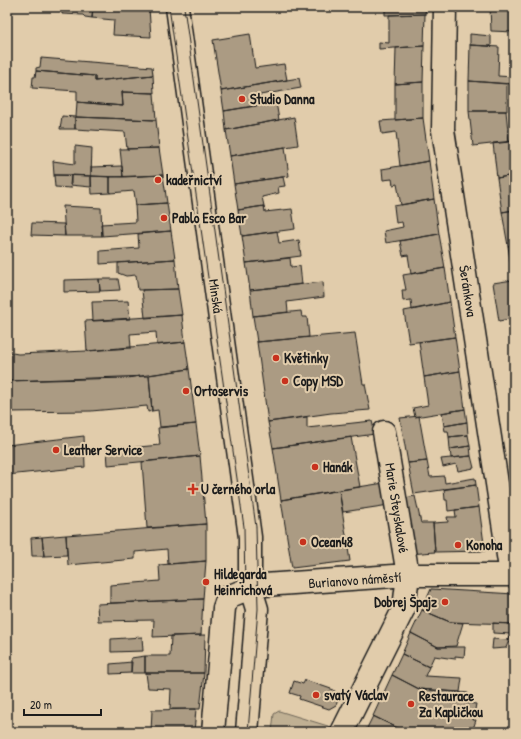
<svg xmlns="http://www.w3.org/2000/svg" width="521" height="739" font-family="'Patrick Hand',sans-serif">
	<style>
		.green { fill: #c0b093; stroke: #6e6658 }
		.building { fill: #ab9b83; stroke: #1c1c1c }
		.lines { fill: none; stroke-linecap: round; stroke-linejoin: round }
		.minor-casing { stroke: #1c1c1c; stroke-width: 25 }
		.minor { stroke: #e1ccab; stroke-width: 22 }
		.tram { stroke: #1c1c1c; stroke-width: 1 }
		.poi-dot { fill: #c8321e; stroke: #e1ccab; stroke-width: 1.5 }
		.labels { text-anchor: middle; stroke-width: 4; stroke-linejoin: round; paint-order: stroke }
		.poi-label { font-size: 14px; font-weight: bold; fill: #1c1c1c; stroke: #e1ccab; text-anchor: start }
		.street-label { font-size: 14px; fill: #1c1c1c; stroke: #e1ccab }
	</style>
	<rect width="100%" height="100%" fill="#e1ccab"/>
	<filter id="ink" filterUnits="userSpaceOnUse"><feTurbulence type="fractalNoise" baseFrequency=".025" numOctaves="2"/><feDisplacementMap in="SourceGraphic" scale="8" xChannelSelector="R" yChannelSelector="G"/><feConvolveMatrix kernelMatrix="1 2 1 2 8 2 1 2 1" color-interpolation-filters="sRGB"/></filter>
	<g filter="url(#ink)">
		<path class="green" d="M279 711 331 727 327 732H272L274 714Z"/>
		<path class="building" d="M62 7H93L92 18 85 17 83 15 62 14Z
			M93 7 149 8 151 37 113 35 114 20 92 18Z
			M385 7H426L425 14 385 15Z
			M490 7H514V32L491 31Z
			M425 14 424 46 379 49V42L389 43V15Z
			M250 34 255 68 284 64 287 80 221 91 213 40Z
			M470 34 491 36V46L470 45Z
			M470 45 499 47 498 76 513 77 512 84 469 81Z
			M424 46 423 82 395 84 396 48Z
			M41 58 152 67 153 75 95 81V76L36 71V68L40 67Z
			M36 71 95 76V81L153 75 154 93 122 92 123 106 77 102V91L32 88 33 77H35Z
			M299 78 301 88 260 95 262 105 224 111 221 91Z
			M469 81 507 84V111H469Z
			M423 82V118L395 120V84Z
			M122 92 154 93 156 120 76 117 77 102 123 106Z
			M276 102 279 120 226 130 224 111Z
			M469 111H506L509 142 473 146Z
			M62 116 75 117V129H60Z
			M75 117 156 120 159 148 127 149 125 132 75 129Z
			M294 117 298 145 230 156 226 130Z
			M423 118 429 161 400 166 396 132 382 134 380 121Z
			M514 141V175L497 178 493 143Z
			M75 146 92 148 91 176 54 175 53 161 75 164Z
			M285 147 289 176 234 184 230 156Z
			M159 148 163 175 123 177 120 149Z
			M429 161 434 199 401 205 397 184 393 185 392 179 383 180 382 169Z
			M122 166 123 177 91 176V167Z
			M54 175H71V188L55 187Z
			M71 175 91 176V187L70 185Z
			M163 175 167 203 136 205 134 191 110 193V177Z
			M514 175V210L502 212 497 178Z
			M91 176 110 177V193L92 194Z
			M283 177 285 186 278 187 279 193 262 197 264 206 238 210 234 184Z
			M434 199 439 234 386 243 384 231 403 227 402 222 396 223 394 206Z
			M167 203 171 231 102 236 101 224 136 222 135 205Z
			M63 206 101 208 102 236H65Z
			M264 206 265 212 292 209 295 229 242 236 238 210Z
			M514 210V245L508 246 502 212Z
			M32 223 64 224 65 236 31 235Z
			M171 231 175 259 100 264V251L139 248 138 234Z
			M277 231 279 243 299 240 301 256 246 263 242 236Z
			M439 234 445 268 411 274 408 255 403 256 400 241Z
			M514 245V280H513L508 246Z
			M290 258 291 267 300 266 302 284 250 290 246 263Z
			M175 259 178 289 138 290 136 275 126 276 118 273V263Z
			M445 268 450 302 412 310 411 300 403 301 402 290H406L403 275Z
			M99 279 100 291 64 292V280Z
			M99 279H118L120 290 100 291Z
			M513 280 514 318 499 321 493 283Z
			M323 282 324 297 287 302 288 312 253 316 250 290Z
			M178 289 182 315 145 318 142 290Z
			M128 301 130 319 93 321 92 302Z
			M450 302 455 337 409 343 404 311Z
			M301 311 302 317H307L309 337 257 342 253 316Z
			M182 315 185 342 157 345 156 332 130 334 131 348 87 351 85 321Z
			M355 333 363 384H365L370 410 331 413 268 422 257 342Z
			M455 337 460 371 424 377 419 342Z
			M185 342 189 369 127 378 7 381V352L18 354 87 351Z
			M189 369 196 424 160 427 158 410 152 411 149 375Z
			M460 371 465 409 415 417 413 408 428 405 424 377Z
			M149 376 152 411 148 412 147 406 91 411 7 412V381Z
			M465 409 467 422 444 426 442 413Z
			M419 416 427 461 408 463 400 418Z
			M307 417V428L372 421 375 434 273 448 268 422Z
			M467 422 468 435 449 437 448 431H445L444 426Z
			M196 424 200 456 108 465 107 450 160 445 158 428Z
			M468 435 470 446 450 449 449 437Z
			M84 436 85 467 7 475V445Z
			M351 437 360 487 281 500 273 448Z
			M470 446 471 456 451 458 450 449Z
			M200 456 206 524 147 528 142 462Z
			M471 456 474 468 458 471 456 464 443 467 441 459Z
			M427 461 430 477 444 476 445 483 475 478 476 485 414 494 408 463Z
			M384 483 389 505 343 512 339 490Z
			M476 485 479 507 448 511 447 500H445L444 489Z
			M339 490 350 561 292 568 281 500Z
			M415 496 421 523H433L435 552 409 554 400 499Z
			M479 507 485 551 435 552 433 523 448 522 447 517H456L455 510Z
			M206 524V561L168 564 167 549 135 552V559L68 565 66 535Z
			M66 535 67 555 44 556 42 537Z
			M42 537 44 556H32L31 538Z
			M206 561 203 599 110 603V585L160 581 159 565Z
			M431 589 514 594V624L450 622 422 610Z
			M203 599 201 635 153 637 154 620 98 621 97 604Z
			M422 610 450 622 463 623 456 646 438 647 411 633Z
			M493 623 514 624 511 634 493 633Z
			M514 624V645L508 642Z
			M411 633 438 647H465L464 657 455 656V659L434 656 429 667 402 654Z
			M205 635 204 673H145V656H170L171 636Z
			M142 637 143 651 111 652V639Z
			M493 639 509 640 506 648 492 649Z
			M402 654 429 667 425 676 462 678 460 692 419 689 392 675Z
			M145 656V673H131V658Z
			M132 662 131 673 110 674V664Z
			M146 673H204L200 709H170L171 689 148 688Z
			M392 675 419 689 468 693 466 703 476 704 473 720H476L472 732H406L373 716Z
			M305 680 334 690 339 698 336 705 329 709 299 699 300 696 290 693 294 681 303 684Z
			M196 709 194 732H151L152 710Z
			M373 716 406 732H365Z"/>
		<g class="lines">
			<g class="minor-casing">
				<path id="minor" d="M177 7 250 537V586L257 609 247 732
					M445 7 443 130 511 575
					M213 732 224 608 228 597 245 590 250 586 408 575H514
					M342 732 404 608 408 575 384 432"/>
			</g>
			<use href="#minor" class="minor"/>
			<path class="tram" d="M169 7 244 527 245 590
				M184 7 256 527 258 609 248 732"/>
		</g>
	</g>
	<g class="poi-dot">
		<circle cx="242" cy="99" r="4"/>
		<circle cx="158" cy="180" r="4"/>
		<circle cx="164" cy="218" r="4"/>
		<circle cx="276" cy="358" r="4"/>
		<circle cx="285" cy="381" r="4"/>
		<circle cx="186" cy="391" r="4"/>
		<circle cx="56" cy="450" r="4"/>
		<circle cx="315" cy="467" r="4"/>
		<path d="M191 483h4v4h4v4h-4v4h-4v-4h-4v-4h4z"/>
		<circle cx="303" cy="542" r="4"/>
		<circle cx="458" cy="545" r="4"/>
		<circle cx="206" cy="582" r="4"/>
		<circle cx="445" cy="602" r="4"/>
		<circle cx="316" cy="695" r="4"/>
		<circle cx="411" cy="704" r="4"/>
	</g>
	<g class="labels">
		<g class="poi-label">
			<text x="250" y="104">Studio Danna</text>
			<text x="166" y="185">kadeřnictví</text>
			<text x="172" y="223">Pablo Esco Bar</text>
			<text x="284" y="363">Květinky</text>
			<text x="293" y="386">Copy MSD</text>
			<text x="194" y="396">Ortoservis</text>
			<text x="64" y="455">Leather Service</text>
			<text x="323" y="472">Hanák</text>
			<text x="201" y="494">U černého orla</text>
			<text x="311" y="547">Ocean48</text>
			<text x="466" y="550">Konoha</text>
			<text x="214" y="579">Hildegarda<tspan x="214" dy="16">Heinrichová</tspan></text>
			<text x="437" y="607" text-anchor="end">Dobrej Špajz</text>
			<text x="324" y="700">svatý Václav</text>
			<text x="419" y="701">Restaurace<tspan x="419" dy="16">Za Kapličkou</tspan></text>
		</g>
		<g class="street-label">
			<text transform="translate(468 291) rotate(81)" y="5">Šeránkova</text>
			<text transform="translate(216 296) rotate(82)" y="5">Minská</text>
			<text transform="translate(397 508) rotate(81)" y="5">Marie Steyskalové</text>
			<text transform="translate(355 580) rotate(-4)" y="5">Burianovo náměstí</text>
		</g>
	</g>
	<rect width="521" height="739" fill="none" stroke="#e1ccab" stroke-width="24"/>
	<rect x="12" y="12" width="497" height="715" fill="none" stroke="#1c1c1c" stroke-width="1.5" filter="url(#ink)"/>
	<path d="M24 709v6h77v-6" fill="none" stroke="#1c1c1c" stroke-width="2"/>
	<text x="30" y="709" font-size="12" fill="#1c1c1c" stroke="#e1ccab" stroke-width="3" paint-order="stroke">20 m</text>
</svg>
